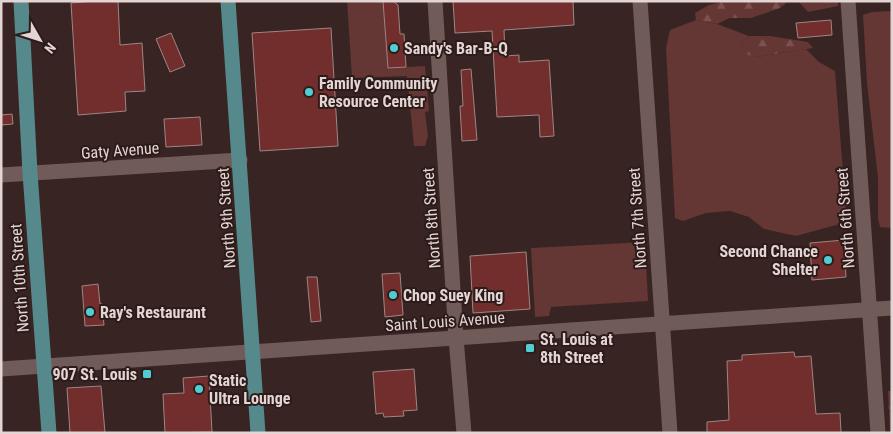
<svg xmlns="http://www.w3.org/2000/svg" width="893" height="434" font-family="'Roboto Condensed',sans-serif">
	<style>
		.green { fill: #643634 }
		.forest { fill: url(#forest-firs) }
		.building { fill: #712e2c; stroke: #9d8684 }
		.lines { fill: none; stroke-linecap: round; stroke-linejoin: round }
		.minor { stroke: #715b59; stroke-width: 15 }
		.major { stroke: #55898b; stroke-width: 15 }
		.poi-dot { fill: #51ccd2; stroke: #2d1b19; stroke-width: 2 }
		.labels { text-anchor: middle; stroke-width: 4; stroke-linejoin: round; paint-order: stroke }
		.poi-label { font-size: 16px; font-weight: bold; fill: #e2d5d4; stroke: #2d1b19; text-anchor: start }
		.street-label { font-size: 16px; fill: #e2d5d4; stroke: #2d1b19 }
	</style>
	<defs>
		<pattern id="forest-firs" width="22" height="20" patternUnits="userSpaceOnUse" patternTransform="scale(1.25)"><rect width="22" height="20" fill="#643634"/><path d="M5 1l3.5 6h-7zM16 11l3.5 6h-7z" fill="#7a5250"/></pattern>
	</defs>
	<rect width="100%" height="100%" fill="#372423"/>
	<path class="green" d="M347 1H383L388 68 425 66 429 111 425 112 428 136 425 146H414L407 76 352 78Z
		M798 1H838V6L808 12Z
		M892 11V228L880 227 878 219V178L867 83 863 15 872 12Z
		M696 20 717 24 749 36 740 47 756 57 806 49 819 62 835 71 847 222 796 236 764 229 749 217 730 211 706 213 683 221 675 218 666 48 670 30Z
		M645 242 648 301 551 307 549 316 535 317 531 248Z"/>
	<path class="forest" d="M725 1H789L780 8 751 18H730L717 24 696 20 695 13 709 5Z
		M749 36H770L808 42 813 48 756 57 742 53 740 47Z
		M888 391H892V433H890Z"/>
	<path class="building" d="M94 1H118L120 45 142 43 145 91 125 92 126 111 78 115 71 3Z
		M383 1H393L398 5 400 34H404L406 67 388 68Z
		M453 1H573L574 25 504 30 505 56 519 55V62L549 60 554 136 540 137 539 115 497 117 492 31 455 33Z
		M831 20 832 35 798 38 796 23Z
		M331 28 338 146 260 151 252 33Z
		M171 33 185 66 170 72 156 39Z
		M471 69 477 140 462 141 460 106H463L461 70Z
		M12 114 13 124 1 125V115Z
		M200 117 202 145 166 147 164 119Z
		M844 240 846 277 812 280 810 243Z
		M526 252 530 309 473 313 470 256Z
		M400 273 403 315 385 317 382 274Z
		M307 277H317L321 321 311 322Z
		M98 284 100 304H102L104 325 85 326 82 286Z
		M794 352 795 357 811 356 816 414 840 413 841 433H707V422L729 420 727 361 742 360V355Z
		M414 369 417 410 403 411 404 416 384 417 383 413 376 414 373 372Z
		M209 376 212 432 165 433 163 394 184 393 183 378Z
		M101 386 105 433H70L67 388Z"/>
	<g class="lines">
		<path class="minor" d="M435 1 456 338 464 433
			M640 1 670 433
			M848 1 878 433
			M1 175 240 160
			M1 369 892 308"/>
		<path class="major" d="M21 1 30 173 49 433
			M228 1 258 433"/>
	</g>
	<g class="poi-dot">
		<circle cx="394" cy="48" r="5"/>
		<circle cx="309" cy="92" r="5"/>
		<circle cx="828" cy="260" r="5"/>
		<circle cx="393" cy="295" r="5"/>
		<circle cx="90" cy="312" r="5"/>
		<rect x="525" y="343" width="10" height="10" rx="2.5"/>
		<rect x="142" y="369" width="10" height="10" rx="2.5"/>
		<circle cx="199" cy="389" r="5"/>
	</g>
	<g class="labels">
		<g class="poi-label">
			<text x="404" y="54">Sandy's Bar-B-Q</text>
			<text x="319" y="89">Family Community<tspan x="319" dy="18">Resource Center</tspan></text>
			<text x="818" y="257" text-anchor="end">Second Chance<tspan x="818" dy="18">Shelter</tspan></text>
			<text x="403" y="301">Chop Suey King</text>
			<text x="100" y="318">Ray's Restaurant</text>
			<text x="540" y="345">St. Louis at<tspan x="540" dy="18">8th Street</tspan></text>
			<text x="137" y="380" text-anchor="end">907 St. Louis</text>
			<text x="209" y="386">Static<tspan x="209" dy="18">Ultra Lounge</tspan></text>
		</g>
		<g class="street-label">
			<text transform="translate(120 150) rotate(-4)" y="6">Gaty Avenue</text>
			<text transform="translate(226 218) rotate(-94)" y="6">North 9th Street</text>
			<text transform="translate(431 218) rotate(-94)" y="6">North 8th Street</text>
			<text transform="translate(637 218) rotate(-94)" y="6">North 7th Street</text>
			<text transform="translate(845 218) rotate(-94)" y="6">North 6th Street</text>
			<text transform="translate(19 278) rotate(-94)" y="6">North 10th Street</text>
			<text transform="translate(445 321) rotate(-4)" y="6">Saint Louis Avenue</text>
		</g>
	</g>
	<rect width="893" height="434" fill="none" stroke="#e2d5d4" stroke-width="5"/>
	<g transform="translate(40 40) rotate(129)" stroke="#2d1b19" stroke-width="4" paint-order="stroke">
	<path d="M0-4L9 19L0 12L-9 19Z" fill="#e2d5d4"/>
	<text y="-8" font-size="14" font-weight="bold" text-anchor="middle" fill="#e2d5d4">N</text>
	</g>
</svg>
